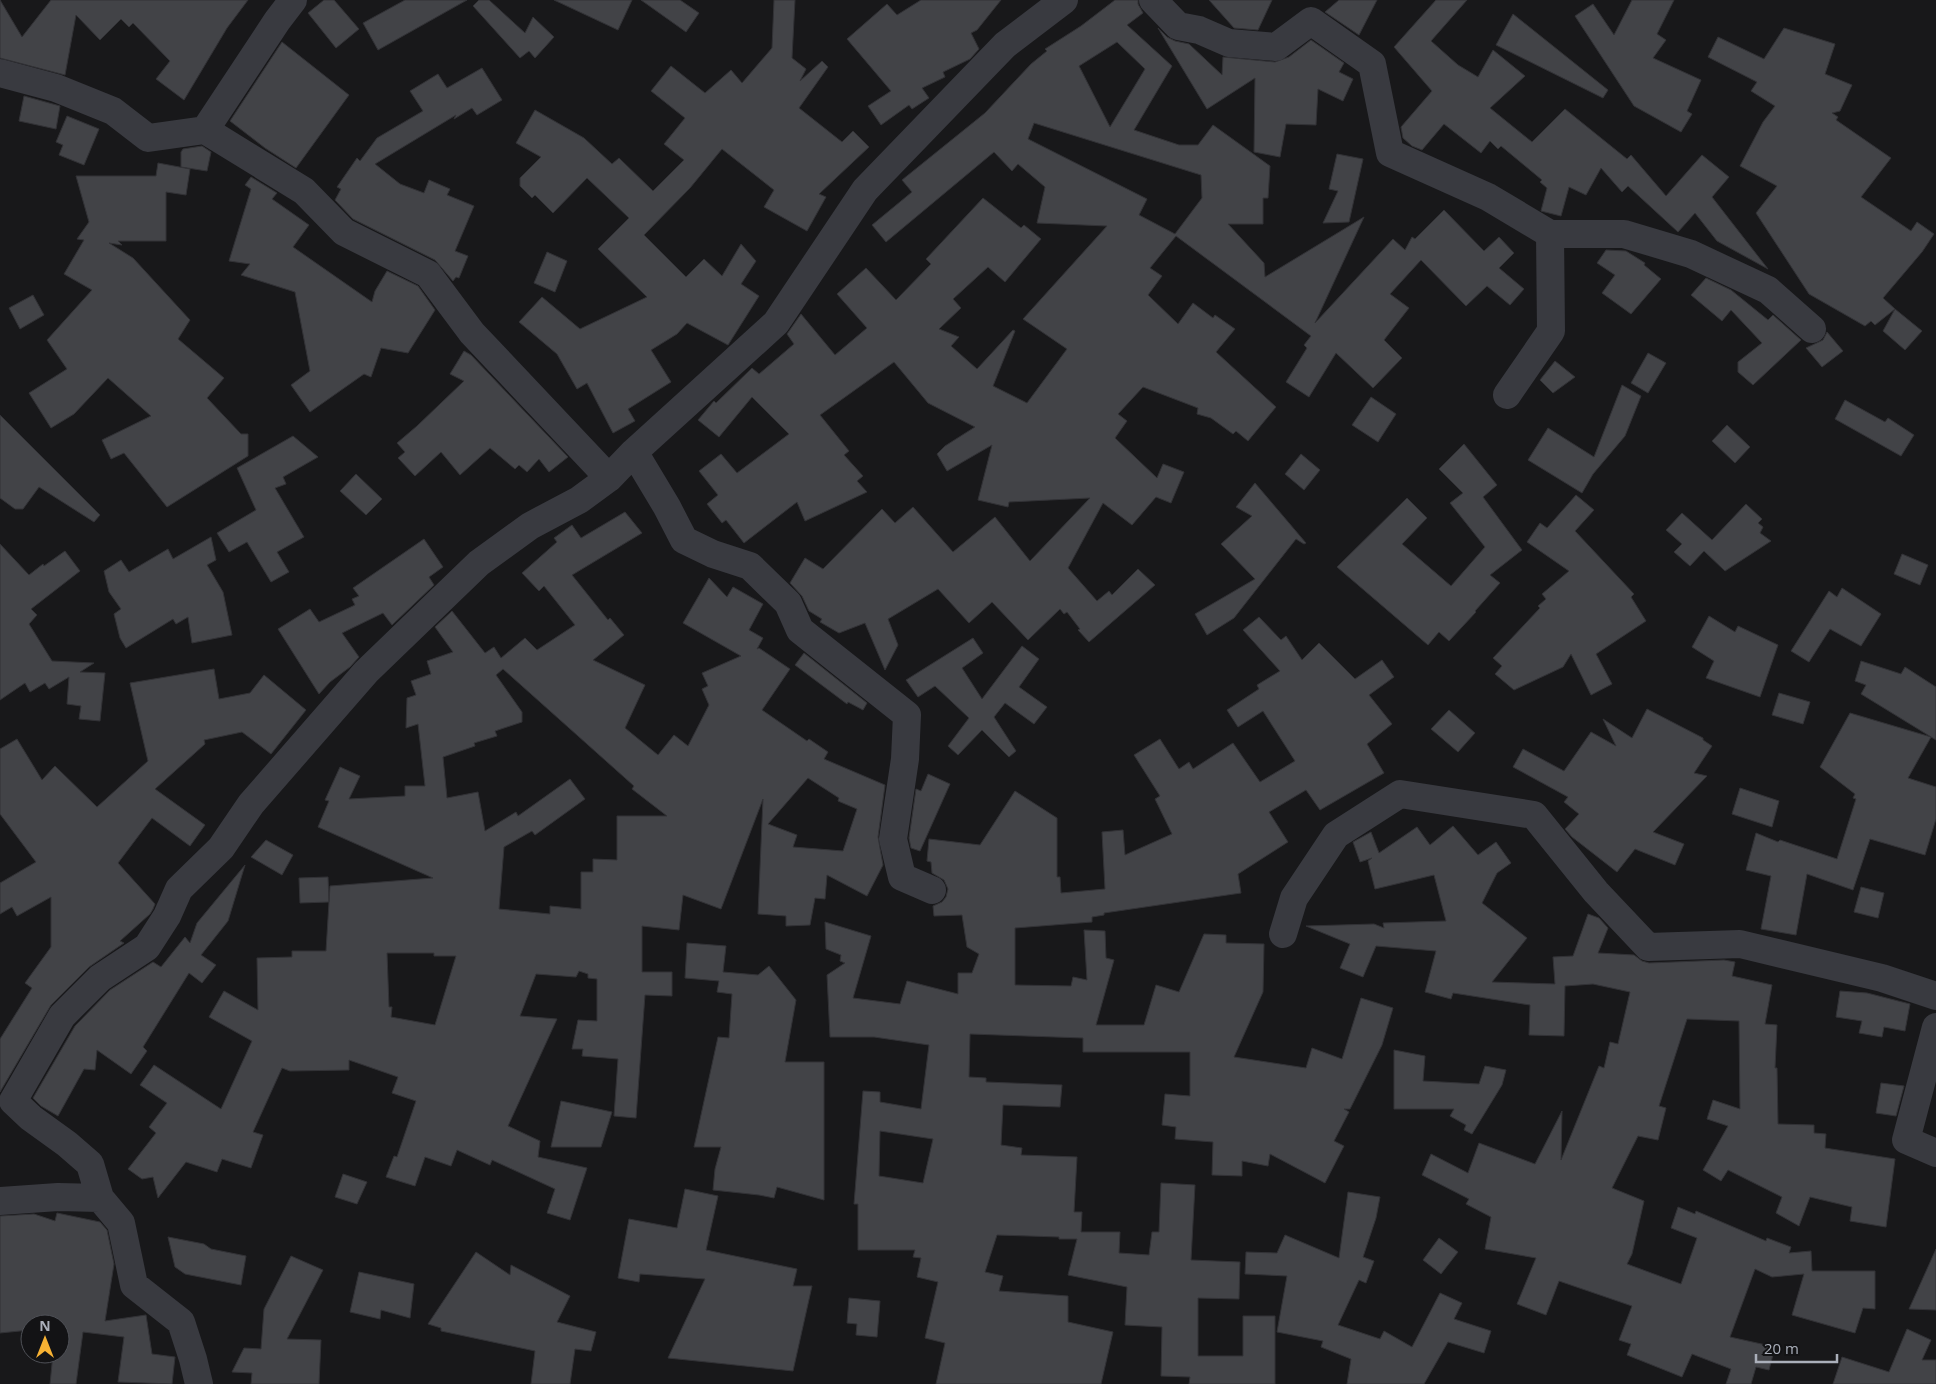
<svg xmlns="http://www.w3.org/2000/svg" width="1936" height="1384" font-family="'Open Sans',sans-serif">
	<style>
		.building { fill: #424347; stroke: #323236; fill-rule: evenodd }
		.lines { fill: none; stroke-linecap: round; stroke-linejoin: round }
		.minor { stroke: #393a40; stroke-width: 28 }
	</style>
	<rect width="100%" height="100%" fill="#18181a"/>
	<path class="building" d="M0 0 22 37 51 0H248L227 28 184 100 156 79 170 61 133 23 129 27 121 19 100 40 76 15 65 75 0 58Z
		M324 0H334L359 29 336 48 308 13Z
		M405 0H467L378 50 363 23Z
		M479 0H489L525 33 533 17 554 37 535 58 529 51 520 58 473 6Z
		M554 0H632L618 30Z
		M641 0H680L699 13 686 32Z
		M774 0H795L792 58 806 69 800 81 822 61 828 67 799 108 842 142 853 131 869 147 819 194 826 197 807 231 764 207 774 190 722 149 690 188 644 235 686 277 704 259 722 276 741 244 756 261 741 284 759 296 728 345 687 323 677 334 651 350 671 382 628 409 635 421 613 433 587 383 577 389 557 354 519 322 542 297 580 329 647 297 598 249 629 218 587 178 553 213 535 195 532 198 520 186V178L541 157 516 143 535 110 584 138 612 164 619 158 653 191 684 160 664 144 685 118 651 91 671 66 705 93 731 70 742 83 772 48Z
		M921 0H1001L977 30 971 33 979 49 970 59 943 72 945 77 922 88 929 98 912 109 909 105 881 125 868 106 891 91 847 39 887 4 897 15Z
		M1115 0H1138V4L1143 13 1127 25 1172 66 1134 130 1179 145H1198L1213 125 1270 166 1268 198H1263V224H1228L1264 263 1265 277 1364 217 1315 323 1393 239 1405 250 1412 237 1415 239 1444 210 1484 251 1499 237 1514 253 1499 268 1524 289 1510 305 1487 286 1466 306 1421 260 1390 294 1409 308 1384 340 1402 358 1373 388 1336 353 1309 397 1286 382 1307 348 1304 345 1311 336 1176 236 1150 268 1162 276 1148 295 1178 324 1193 303 1213 318 1215 315 1235 329 1216 352 1276 407 1248 441 1236 431 1233 434 1211 418 1197 414 1198 408 1143 387 1118 414 1127 421 1115 438 1157 478 1163 464 1184 472 1171 503 1156 497 1132 525 1103 503 1068 568 1097 601 1109 591 1112 595 1138 569 1155 585 1089 642 1078 630 1080 629 1067 612 1064 614 1060 609 1028 640 992 602 969 623 938 589 888 619 898 645 885 670 865 623 839 633 820 622 822 619 809 611 802 596 790 583 805 558 823 569 882 509 895 523 913 507 953 552 995 517 1030 561 1090 498 1009 502 1008 507 978 500 992 445 947 471 937 454 945 446 975 427 928 403 894 362 820 415 849 451 844 455 863 476 857 481 867 492 805 521 797 502 744 543 726 520 722 523 707 504 718 495 699 471 721 454 737 473 789 434 752 397 719 437 698 420 714 401 716 403 752 368 759 374 794 344 787 334 801 314 835 355 867 328 837 294 866 268 896 300 931 264 926 259 983 198 1021 228 1024 225 1041 239 1005 282 988 267 953 299 961 308 939 329 959 337 951 346 977 369 1013 330 1015 331 993 386 1027 403 1067 349 1023 319 1107 226 1037 223 1045 187 1018 164 1012 171 994 152 886 242 872 225 912 192 902 180 985 113 1031 64 1047 51 1045 49 1081 26ZM1117 42 1145 69 1110 127 1079 66ZM1034 123 1201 175 1202 198 1175 234 1139 215 1147 199 1028 139Z
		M1209 0H1272L1258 30 1234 28Z
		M1339 0H1377L1359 35 1325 12Z
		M1436 0H1467L1431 41 1458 65 1478 77 1493 50 1525 76 1490 108 1532 142 1565 109 1627 159 1631 155 1666 196 1702 155 1729 177 1712 197 1768 269 1717 241 1695 213 1678 232 1628 186 1622 192 1601 168 1586 195 1569 187 1561 216 1541 211 1547 188 1540 182 1542 180 1501 146 1498 149 1490 141 1481 153 1444 124 1422 150 1412 146 1403 138 1401 127 1432 91 1394 47Z
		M1632 0H1674L1657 34 1666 40 1653 58 1701 80 1687 111 1692 114 1681 132 1634 106 1575 16 1593 4 1614 35Z
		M1513 14 1608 90 1603 98 1496 45Z
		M1158 28 1167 37 1175 41 1189 44 1222 75 1223 57 1275 62 1289 57 1311 40 1344 63 1339 72 1353 79 1343 101 1318 89 1316 125 1286 124 1280 157 1254 152 1255 78 1207 109Z
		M1784 28 1835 44 1825 74 1852 85 1840 111 1832 113 1838 117 1836 120 1891 158 1861 197 1911 231 1917 222 1934 234 1922 252 1883 298 1895 309 1875 325 1871 321 1865 326 1809 294 1756 213 1777 186 1740 166 1763 122 1775 106 1751 91 1757 82 1708 57 1718 37 1764 59Z
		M282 42 349 95 296 168 265 148 230 121Z
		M482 68 502 100 477 115 472 108 454 119 456 115 375 164 400 184 424 193 429 180 450 189 447 195 474 206 455 251 468 256 459 278 456 277 453 281 435 260 353 219 335 200 341 189 337 187 357 158 360 161 377 138 423 111 410 91 438 74 447 88Z
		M24 96 60 106 56 129 19 121Z
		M67 116 99 129 84 165 59 155 63 145 56 142Z
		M202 146 211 152 207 171 181 167V152L183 149Z
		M1337 154 1363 159 1349 222 1323 223 1338 191 1329 189Z
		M158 163 190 169 186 195 166 192V241H118L122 245 109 243 133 258 190 320 178 339 224 378 207 398 241 434H248V456L167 507 124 453 111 459 102 440 151 416 108 378 74 414 51 428 29 393 67 369 47 340 92 290 64 274 84 240 77 239 89 222 76 176H156Z
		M251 177 277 193 272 199 309 225 293 247 372 302 375 291 387 271 418 286 435 310 408 353 381 348 371 377 364 374 310 412 291 385 310 371 295 292 241 275 250 264 229 261 251 189 245 185Z
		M1606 250 1626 251 1645 263 1644 265 1661 279 1631 314 1602 293 1615 275 1597 263Z
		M547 252 567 261 555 292 534 283Z
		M1706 278 1731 290 1768 320 1773 315 1801 340 1753 385 1738 372V362L1762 343 1731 310 1722 321 1691 295Z
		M33 295 44 315 20 329 9 308Z
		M1895 309 1922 331 1905 350 1883 331Z
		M1827 332 1843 351 1822 367 1806 348 1823 340Z
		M464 351 471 355 568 457 549 472 539 459 527 472 519 465 515 469 490 448 460 475 441 452 415 476 398 458 405 452 397 443 417 426 464 381 450 374Z
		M1648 353 1666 363 1648 393 1631 383Z
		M1555 361 1575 377 1553 393 1540 380Z
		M1622 385 1641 396 1625 436 1593 474 1582 493 1528 460 1548 428 1594 457Z
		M1371 397 1396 414 1378 442 1352 425Z
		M1845 400 1885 422 1888 418 1914 435 1901 456 1835 419Z
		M0 415 100 515 94 522 39 487 23 509H15L0 498Z
		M1727 425 1750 447 1735 463 1712 441Z
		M293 436 318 457 283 477 286 484 275 488 304 537 277 552 289 572 271 582 247 542 229 552 217 533 256 510 237 468Z
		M1464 444 1497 485 1483 497 1522 550 1490 575 1500 583 1475 611 1476 612 1449 641 1439 632 1428 645 1337 567 1407 498 1427 518 1402 544 1451 586 1485 547 1450 503 1463 493 1439 469Z
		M1301 454 1320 470 1304 490 1285 474Z
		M356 474 382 499 366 515 340 491Z
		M1255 483 1306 543 1304 544 1296 539 1234 618 1207 635 1195 614 1255 579 1221 544 1252 516 1236 507Z
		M1576 495 1594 510 1575 531 1634 594 1631 597 1646 621 1596 654 1612 684 1591 695 1571 654 1563 667 1514 690 1495 674 1502 666 1493 658 1540 608 1538 606 1546 599 1542 594 1569 571 1527 542 1540 523 1547 528Z
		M1746 504 1762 519 1758 523 1763 527 1760 533 1771 541 1725 571 1704 551 1690 566 1674 552 1682 544 1666 530 1682 513 1712 540Z
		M625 512 642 533 572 575 608 620 610 618 624 635 593 660 645 685 625 728 658 755 674 735 688 746 709 705 702 689 708 686 702 673 741 656 683 623 709 578 727 597 733 587 763 604 749 630 763 638 757 649 759 648 790 669 762 710 807 741 809 739 828 752 824 759 885 785 878 837 883 865 867 896 827 875 825 899 815 898 810 925 786 926V916L758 914 763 799 721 909 683 895 679 930 642 926V972H672V996L645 995 636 1118 614 1116 618 1059 582 1056 583 1049H572L578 1020 597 1021V979L588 978V974L579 971 576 977 536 974 520 1016 557 1019 508 1126 540 1141 538 1157 587 1168 570 1220 547 1213 555 1189 492 1160 490 1165 457 1150 451 1166 425 1157 415 1186 386 1177 394 1156 397 1157 416 1101 392 1093 398 1077 349 1060V1070L290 1071 282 1068 253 1132 263 1135 251 1168 222 1159 217 1172 186 1162 158 1198 153 1177 142 1179 128 1169 156 1133 149 1127 167 1103 140 1085 154 1065 221 1109 252 1041 209 1017 224 991 258 1010 257 958 292 957V951H326L330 886 433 878 318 827 329 801 325 800 340 767 360 776 349 799 405 796V786H425L418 724 406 728 407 698 416 695 411 681 431 674 427 661 453 652 435 627 452 611 485 653 494 647 501 658 525 638 537 650 575 625 544 586 539 591 522 573 557 542 554 538 572 525 581 538ZM503 669 634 786 632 789 667 816H617V860L593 859V872H581V909L550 906V914L499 909 504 847 532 831 535 835 585 799 570 779 518 816 516 812 485 831 478 792 447 798 443 757 475 746 474 743 497 736 495 731 522 722V712L496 675ZM808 778 839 798 838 801 857 809 843 851 793 847 797 835 768 824ZM387 953H434V956H456L435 1025 391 1017 392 1007H389Z
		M211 537 216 560 207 565 223 592 232 635 192 643 188 617 176 624 173 619 126 648 120 638 114 614 121 609 109 592 104 571 121 560 129 572 168 549 173 559Z
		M424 539 443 567 429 577 434 585 392 625 383 613 342 633 359 657 350 667 330 682 319 694 278 629 310 609 319 622 355 605 352 599 359 596 353 588Z
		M0 544 29 575 43 564 44 566 65 551 80 571 31 609 37 615 29 624 52 661 94 663 80 672 105 673 100 721 79 719 81 706 67 704 69 677 49 689 45 683 30 692 25 683 0 700Z
		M1902 554 1928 565 1920 585 1894 574Z
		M1842 588 1881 614 1861 646 1830 629 1809 662 1791 651 1829 591 1837 597Z
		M1709 616 1735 632 1738 626 1778 645 1760 697 1706 678 1714 661 1692 647Z
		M1259 617 1281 640 1286 636 1302 660 1319 643 1355 679 1382 660 1394 677 1369 695 1392 724 1367 744 1384 773 1320 810 1306 790 1269 812 1288 842 1238 874 1241 893 1104 913V915L1092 917V922L1015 928V985L1071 986 1073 977 1087 980 1084 930 1105 931 1106 958 1114 960 1096 1025H1144L1156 985 1179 992 1204 934 1226 935V943L1264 944 1263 992 1234 1057 1306 1068 1312 1048 1342 1059 1361 998 1393 1008 1382 1045 1350 1109H1344L1349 1112 1334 1141 1344 1146 1325 1183 1270 1154 1268 1166 1242 1161V1176L1212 1175 1213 1142 1175 1139 1176 1127 1162 1125 1165 1094 1190 1096V1052H1083V1038L970 1034 969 1077 986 1078V1082L1062 1085 1060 1107 1003 1105 1001 1145 1022 1148 1021 1155 1077 1157 1074 1212H1082L1081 1232H1120L1119 1253 1149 1255 1152 1232H1159L1161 1183 1195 1185 1191 1260 1240 1262 1239 1299 1198 1298V1356H1243V1316H1275V1384H1189L1190 1377 1161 1376 1162 1327 1125 1325 1127 1287 1068 1275 1077 1239H1059V1237L997 1235 985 1272 1003 1276 999 1291 1068 1296V1322L1113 1332 1101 1384H936L945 1343 925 1338 938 1282 917 1277 921 1258 913 1257 915 1250H858V1204H854L863 1091 880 1092V1102L921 1109 929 1045 874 1037H830L827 975 845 963 840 961 841 955 826 949 825 922 871 936 853 998 900 1004 907 981 958 994V973H972L979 954 967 947 962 915 934 916 933 906 942 902 946 897 948 889 944 880 932 873 931 862 927 861 929 839 980 845 1015 791 1057 818V877H1060L1061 893 1105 889 1102 832 1123 830 1125 855 1172 834 1155 799 1160 796 1134 755 1160 739 1179 769 1189 762 1193 769 1233 743 1260 782 1295 761 1263 711 1238 727 1227 710 1259 689 1257 685 1280 671 1243 630ZM880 1131 933 1139 923 1183 879 1176Z
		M973 638 983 653 962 668 982 699 1022 646 1039 659 1019 687 1047 707 1034 724 1005 703 994 717 1016 751 1009 757 982 730 958 755 948 746 969 718 935 686 918 697 906 680Z
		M804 653 867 703 863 710 848 702 847 704 795 665Z
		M1861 661 1901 674 1905 667 1936 687V740L1861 694 1866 685 1855 681Z
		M214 669 219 699 250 693 264 675 306 710 271 754 242 732 204 740 205 744 155 789 205 825 190 846 152 818 118 863 155 904 153 909 150 914 120 941 124 943 89 967 51 1005 0 1092V1039L32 988 25 983 51 947V897L17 916 12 907 0 914V883L36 862 0 814V749L17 739 42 780 55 766 97 807 148 761 130 683Z
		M1779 693 1810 702 1803 724 1772 715Z
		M1647 709 1703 738V740L1712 746 1694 773 1707 776 1653 832 1684 844 1675 865 1635 849 1617 872 1572 837 1565 829 1579 814 1564 802 1568 797 1513 767 1523 749 1564 771 1591 732 1616 746 1603 719 1632 738Z
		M1449 710 1475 733 1458 752 1431 729Z
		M1850 713 1931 737 1908 778 1936 787V819L1925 855 1870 839 1853 890 1807 874 1796 935 1761 929 1771 876 1746 870 1756 833 1778 842 1780 840 1837 859 1856 799 1853 798 1855 794 1820 767Z
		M928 774 950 784 920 851 911 848 909 838 916 789 921 791Z
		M1740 788 1779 801 1772 827 1732 814Z
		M1453 826 1478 855 1496 842 1511 863 1497 873 1482 903 1527 938 1492 982 1555 984 1553 957 1573 956 1588 914 1599 918 1608 928 1598 953 1634 955 1642 961 1649 963 1724 960 1735 962 1732 976 1772 985 1765 1024 1777 1025 1775 1068H1777L1778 1124 1814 1125V1133L1826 1134 1825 1148 1895 1159 1886 1227 1850 1221 1852 1207 1810 1197 1799 1226 1776 1213 1782 1197 1728 1170 1721 1181 1703 1170 1728 1126 1707 1119 1713 1100 1740 1109 1739 1021 1687 1019 1659 1106 1666 1108 1658 1140 1638 1136 1612 1188 1644 1201 1632 1254 1627 1264 1681 1284 1697 1238 1671 1228 1678 1207 1695 1214 1696 1211 1766 1241 1767 1238 1791 1247 1789 1253 1811 1251 1812 1271H1875V1309L1863 1308 1855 1333 1792 1315 1804 1274 1772 1277 1755 1269 1730 1337 1775 1347 1769 1370 1756 1367 1751 1384H1726L1731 1369 1692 1354 1682 1377 1627 1355 1631 1344 1619 1340 1632 1306 1559 1281 1546 1315 1517 1304 1536 1258 1485 1249 1491 1217 1466 1204 1469 1199 1422 1175 1431 1154 1468 1173 1479 1143 1535 1164 1562 1111 1561 1160 1599 1066 1604 1068 1610 1042 1618 1044 1630 992 1593 984 1565 986 1564 1036 1529 1035 1530 1005 1453 993 1451 999 1425 992 1436 951 1376 946 1363 977 1340 968 1350 944 1306 926 1374 924 1384 928 1383 923 1446 921 1434 875 1375 889 1368 861 1372 858 1360 862 1353 842 1371 832 1379 853 1417 827 1430 845Z
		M266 840 293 855 282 875 251 857Z
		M245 865 228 921 201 955 216 965 202 983 189 973 143 1047 147 1051 131 1074 97 1050 95 1070 84 1069 58 1116 41 1106 33 1098 75 1026 110 990 153 962 161 967 185 937 190 943 197 923Z
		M328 877 329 902 300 903 299 878Z
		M1861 887 1884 893 1878 918 1854 912Z
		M687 943 726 946 723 972 758 975 769 966 796 1000 785 1062H824V1200L777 1187 774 1198 759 1195 713 1190 715 1169 721 1147H694L718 1037 729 1038 732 994 717 992 719 981 685 978Z
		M1840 991 1867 993 1910 1004 1905 1031 1884 1027 1882 1037 1859 1033 1862 1021 1836 1017Z
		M1394 1050 1425 1056 1423 1081 1479 1084 1485 1066 1506 1070 1502 1085 1472 1134 1464 1130 1466 1125 1450 1116 1454 1109H1394Z
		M1881 1083 1904 1086 1896 1116 1876 1113Z
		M561 1101 612 1112 601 1147H551Z
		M343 1174 367 1182 357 1204 335 1197Z
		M685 1189 718 1196 706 1250 797 1269 793 1286H812L793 1371 668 1358 705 1279 640 1274 639 1282 618 1278 629 1219 677 1228Z
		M1348 1192 1380 1197 1376 1218 1363 1257 1374 1261 1366 1283 1359 1280 1338 1325 1380 1339 1384 1331 1412 1347 1440 1293 1462 1303 1454 1319 1491 1331 1484 1353 1448 1342 1424 1384H1347L1351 1359 1321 1347 1323 1341 1277 1332 1287 1276 1245 1274 1246 1252 1277 1253 1285 1235 1339 1258Z
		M57 1213 100 1222 107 1230 114 1264 105 1321 146 1315 152 1354 175 1357 172 1384 118 1382 124 1337 83 1332 76 1384H50L53 1354H60V1324H30V1330L0 1333V1216L34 1214 55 1221Z
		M168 1237 204 1244 211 1249 246 1256 241 1285 185 1274 175 1267Z
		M1439 1238 1458 1252 1441 1274 1423 1260Z
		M1936 1249V1310L1909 1309Z
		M476 1252 510 1275 511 1265 570 1296 557 1322 596 1332 591 1351 575 1349 570 1384H531L535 1351 441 1331V1328L428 1324Z
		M291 1256 323 1270 287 1339 321 1340 319 1384H251L252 1373 232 1372 244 1348 261 1349 264 1309Z
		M359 1272 414 1284 410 1318 381 1310 380 1319 350 1312Z
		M849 1298 880 1301 877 1337 856 1335 857 1324 847 1323Z
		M1907 1329 1931 1340 1922 1360H1936V1384H1833L1842 1357 1889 1372Z"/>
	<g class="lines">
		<path class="minor" d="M1153 0 1178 26 1199 30 1229 43 1276 47 1311 21 1372 64 1390 153 1488 197 1550 234 1551 331 1507 395
			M0 73 56 88 113 111 148 138 205 130 277 21 293 0
			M205 130 304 191 344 232 428 274 472 333 609 478
			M1550 234H1624L1691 254 1768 290 1812 329
			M634 452 667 507 684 540 713 554 750 566 788 603 800 630 907 715 905 759 893 839 902 877 932 890
			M1283 934 1294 898 1336 835 1400 794 1534 815 1596 892 1648 947 1740 944 1882 978 1936 996
			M1936 1027 1906 1140 1936 1153
			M0 1201 58 1197 100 1198
			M199 1384 193 1359 181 1322 134 1285 121 1223 100 1198 90 1164 67 1144 31 1118 13 1101 62 1016 100 978 147 947 167 916 179 889 221 848 251 804 366 672 479 563 530 526 579 500 609 478 634 452 776 323 865 190 1005 45 1064 0"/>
	</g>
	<g transform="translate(45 1339)"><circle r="24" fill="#131315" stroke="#4f5157"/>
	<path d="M0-4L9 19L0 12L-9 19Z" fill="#f7b233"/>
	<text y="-8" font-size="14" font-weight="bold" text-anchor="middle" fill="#aaafba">N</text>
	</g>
	<path d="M1756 1354v8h81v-8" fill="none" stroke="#aaafba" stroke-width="2.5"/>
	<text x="1764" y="1354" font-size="15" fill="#aaafba" stroke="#131315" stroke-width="4" paint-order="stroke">20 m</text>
</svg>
